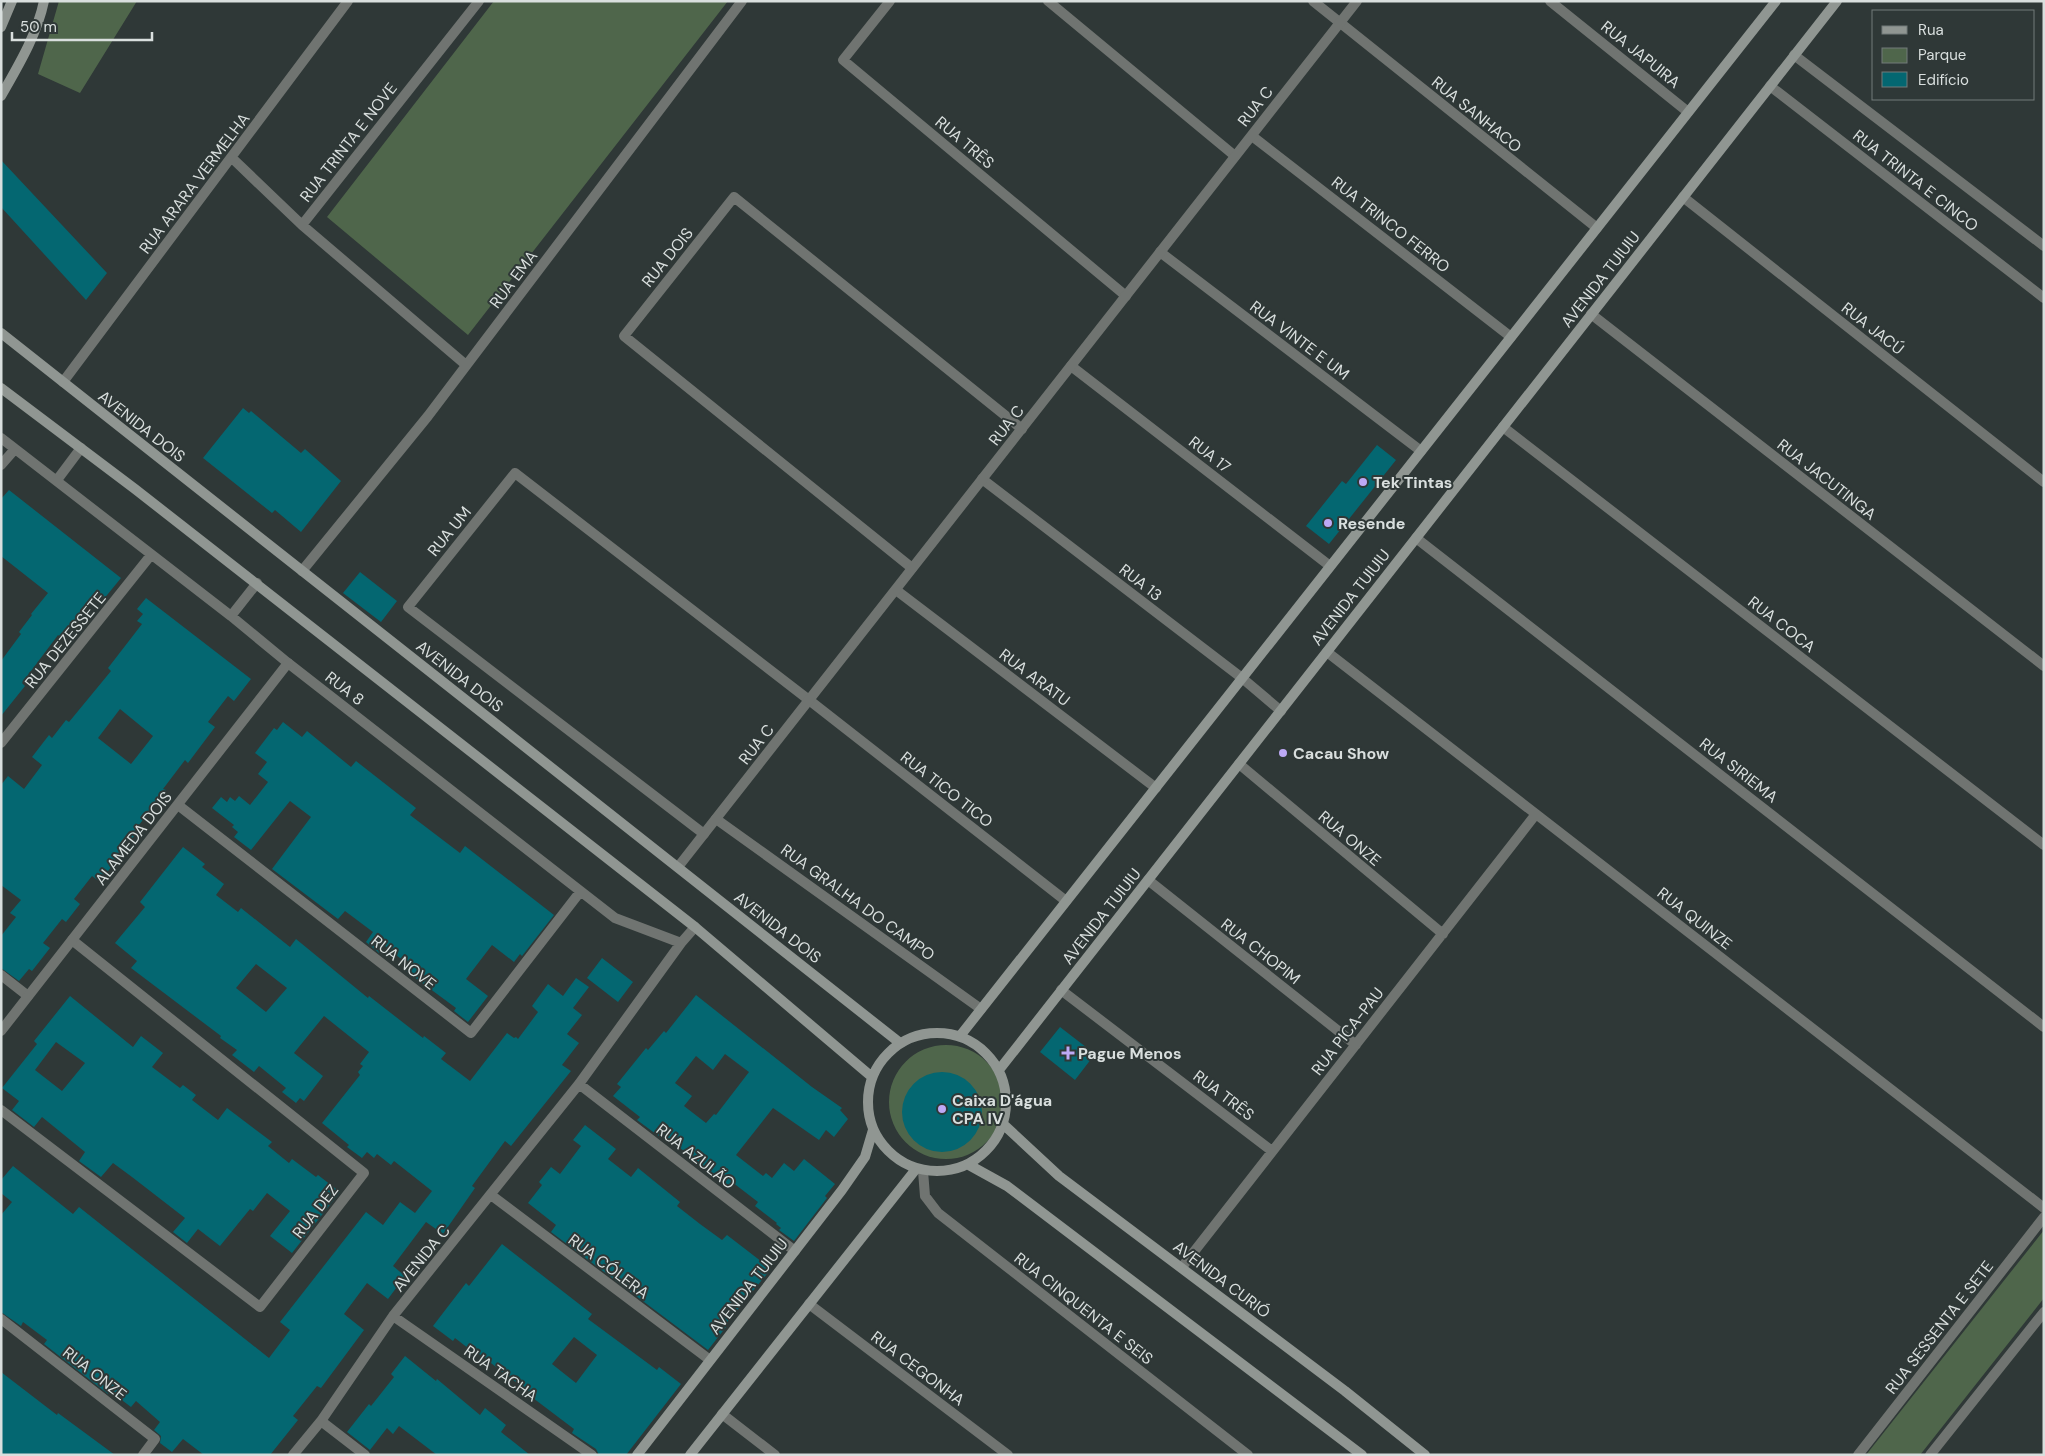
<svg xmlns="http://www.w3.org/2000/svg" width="2045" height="1456" font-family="'DM Sans',sans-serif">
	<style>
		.green { fill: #4f664b }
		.building { fill: #046771; fill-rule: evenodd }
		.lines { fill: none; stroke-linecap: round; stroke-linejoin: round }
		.minor { stroke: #707471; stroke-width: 10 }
		.tertiary { stroke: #707471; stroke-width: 10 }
		.secondary { stroke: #909692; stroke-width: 10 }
		.poi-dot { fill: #bda9f5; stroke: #2f3837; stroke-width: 2 }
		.labels { text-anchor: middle; stroke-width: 4; stroke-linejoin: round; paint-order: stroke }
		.street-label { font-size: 16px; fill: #d9dfde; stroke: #2f3837 }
		.poi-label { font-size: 16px; font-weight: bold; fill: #d9dfde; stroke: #2f3837; text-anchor: start }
	</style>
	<rect width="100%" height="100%" fill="#2f3837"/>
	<path class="green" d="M59 1H137L80 93 38 74Z
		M494 1H728L468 335 327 217Z
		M889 1102a57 57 0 1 1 114 0a57 57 0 1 1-114 0Z
		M2044 1230V1298L1920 1455H1866Z"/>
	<path class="building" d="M1 160 107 273 86 300 1 207Z
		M243 408 249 413 251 411 301 453 305 449 341 481 301 532 275 510 272 513 203 458Z
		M1377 445 1396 460 1329 544 1306 526 1342 481 1346 484Z
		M9 490 121 578 103 600 95 594 75 619 79 621 64 640 58 635 22 683 25 686 1 716V661L21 634 19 632 32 615 31 614 48 593 1 556V499Z
		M360 572 397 601 381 622 343 593Z
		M146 598 251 679 234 701 228 696 208 722 215 727 188 763 185 760 163 789 166 790 132 834 134 836 100 882 92 876 74 899 80 904 66 922 62 919 43 943 50 948 32 971 29 969 19 981 1 968V936L16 917 10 913 21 900 1 885V785L8 776 24 789 42 765 32 757 49 735 52 738 66 720 69 722 111 671 108 668 142 624 137 621 143 614 137 609ZM120 709 153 736 131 764 98 738Z
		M283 722 302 737 307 731 351 767 356 761 416 808 410 815 460 853 465 846 554 915 522 956 520 954 514 962 492 945 466 979 488 996 468 1022 454 1011 456 1008 406 971 410 966 385 946 379 953 366 942 373 932 345 911 338 919 272 869 311 817 290 801 251 850 234 837 238 832 232 827 234 825 212 808 221 797 227 802 230 797 235 801 239 796 250 805 268 782 258 774 267 762 255 753 274 728 277 730Z
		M183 847 205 864 202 867 224 884 216 895 238 912 241 908 290 947 296 939 368 998 369 996 423 1038 424 1036 446 1053 441 1059 470 1081 507 1033 514 1038 516 1037 518 1039 538 1012 532 1006 548 984 563 996 576 978 589 987 573 1008 582 1015 567 1034 579 1043 562 1065 571 1071 511 1146 505 1141 472 1186 475 1188 443 1234 426 1222 393 1266 405 1276 388 1299 367 1283 344 1314 364 1330 321 1388 317 1386 293 1416 298 1420 270 1455H204L183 1439 172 1452 160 1443 161 1436 154 1430 160 1422 136 1401 131 1407 110 1391 108 1394 44 1344 47 1340 23 1322 21 1326 1 1312V1215L12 1202 1 1193V1180L13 1166 73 1214 79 1207 269 1358 290 1330 280 1322 366 1212 383 1225 400 1202 415 1213 432 1191 394 1161 391 1165 377 1154 374 1158 367 1152 362 1158 347 1147 349 1145 322 1123 360 1075 358 1072 363 1066 360 1064 369 1052 324 1016 294 1053 323 1076 304 1101 300 1098 296 1103 282 1092 286 1088 259 1066 254 1072 232 1055 237 1050 220 1038 221 1036 131 968 137 961 115 943 145 907 140 902ZM256 964 287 988 266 1012 236 988Z
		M602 958 633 982 618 1002 587 978Z
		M696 995 812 1087 842 1108 840 1110 848 1119 834 1137 826 1130 819 1140 773 1108 736 1155 763 1176 766 1173 772 1178 784 1163 794 1171 804 1159 835 1184 825 1196 827 1198 794 1241 779 1230 781 1228 776 1224 777 1223 755 1206 758 1202 732 1182 729 1186 662 1134 660 1137 637 1120 640 1117 613 1096 621 1087 617 1084 646 1048 648 1050 664 1031 666 1033ZM725 1054 749 1072 716 1115 714 1114 706 1123 684 1106 692 1096 675 1083 696 1056 713 1070Z
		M70 996 133 1047 141 1036 163 1053 152 1067 180 1088 183 1085 196 1095 192 1100 218 1120 227 1108 272 1142 268 1146 289 1163 292 1159 316 1177 318 1175 340 1192 292 1253 270 1236 290 1211 267 1193 253 1211 250 1209 220 1246 198 1229 187 1243 173 1232 185 1218 132 1177 113 1163 101 1177 79 1161 85 1152 42 1117 34 1127 12 1110 19 1101 2 1088 37 1044 34 1041ZM56 1042 85 1063 62 1091 35 1070Z
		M1060 1027 1095 1054 1075 1080 1040 1052Z
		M902 1112a40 40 0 1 1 80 0a40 40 0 1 1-80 0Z
		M585 1125 616 1149 608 1159 631 1177 638 1168 680 1202 677 1206 700 1224 722 1240 727 1235 771 1269 724 1326 726 1327 708 1350 551 1232 556 1225 528 1203 542 1185 539 1182 551 1167 560 1174 581 1146 573 1140Z
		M502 1244 592 1314 588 1319 657 1370 659 1367 681 1384 626 1455H599L596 1449 572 1433 574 1429 529 1395 530 1393 474 1350 473 1352 455 1338 453 1341 433 1326 466 1283 469 1286ZM574 1337 597 1355 576 1383 552 1364Z
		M405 1356 436 1381 437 1379 480 1415 485 1408 506 1425 501 1432 530 1455H437L399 1426 393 1434 387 1428 370 1450 347 1432 369 1404 371 1406 394 1377 391 1374Z
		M1 1372 57 1415 58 1413 115 1455H1Z"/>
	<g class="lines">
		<path class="minor" d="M890 1 843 60 1126 296
			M1048 1 1235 156
			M1313 1 1597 228
			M1550 1 1688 112
			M1770 86 2044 298
			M1252 136 1511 337
			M232 158 302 225 466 365
			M1683 197 2044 482
			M302 225 479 1
			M1160 252 1421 451
			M1591 314 2044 666
			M1071 366 1330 566
			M63 382 348 1
			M1503 427 2044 845
			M1 438 231 616 288 663 615 918 681 943
			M1 465 15 449
			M982 479 1242 678 1281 711
			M57 480 81 448
			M1416 538 2044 1027
			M912 568 624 336 734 197 1022 429
			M302 571 428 416 742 1
			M896 590 1156 788
			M231 616 257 583
			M1327 652 2044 1208
			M1 743 151 555
			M1239 764 1443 934
			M178 805 471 1033 580 892
			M716 819 981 1009
			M704 834 408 607 515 473 809 700 1066 901
			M1148 880 1356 1045
			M1 975 28 996
			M1061 990 1272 1151
			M579 1084 795 1251
			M1 1110 260 1307 364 1173 72 940
			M923 1171 925 1196 938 1213 1248 1455
			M491 1195 710 1360
			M1182 1267 1536 814
			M809 1304 1008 1455
			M393 1316 592 1455
			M1 1319 155 1439 143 1455
			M722 1414 775 1455
			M321 1421 365 1455
			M293 1455 321 1421 393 1316 579 1084 681 943 695 927
			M1858 1455 2044 1217
			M1930 1455 2044 1312"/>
		<path class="tertiary" d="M1794 55 2044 246
			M678 867 1357 1
			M1 1031 288 663"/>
		<path class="secondary" d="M1 27 12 1
			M1 96C18 66 37 35 44 1
			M1 333 900 1043
			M1 388 135 489 695 927 872 1077
			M868 1102a69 69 0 1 1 138 0a69 69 0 1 1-138 0Z
			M960 1036 1776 1
			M999 1070 1837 1
			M1003 1124 1059 1176 1345 1391 1425 1455
			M969 1165 1007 1186 1362 1455
			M637 1455 842 1190 865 1157 873 1130
			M690 1455 916 1169"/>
	</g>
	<g class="poi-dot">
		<circle cx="1363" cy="482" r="5"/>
		<circle cx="1328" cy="523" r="5"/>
		<circle cx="1283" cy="753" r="5"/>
		<path d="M1065.5 1045.5h5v5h5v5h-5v5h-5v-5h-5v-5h5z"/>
		<circle cx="942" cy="1109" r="5"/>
	</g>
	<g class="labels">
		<g class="street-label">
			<text transform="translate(1641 54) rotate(39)" y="6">RUA JAPUIRA</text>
			<text transform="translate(1255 106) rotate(-52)" y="6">RUA C</text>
			<text transform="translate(1477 114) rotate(39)" y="6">RUA SANHACO</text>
			<text transform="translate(348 142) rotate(-52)" y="6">RUA TRINTA E NOVE</text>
			<text transform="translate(965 142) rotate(40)" y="6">RUA TRÊS</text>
			<text transform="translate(1916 180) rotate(38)" y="6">RUA TRINTA E CINCO</text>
			<text transform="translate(194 183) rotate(-53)" y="6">RUA ARARA VERMELHA</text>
			<text transform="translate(1391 224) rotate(38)" y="6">RUA TRINCO FERRO</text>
			<text transform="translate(667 257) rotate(-51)" y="6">RUA DOIS</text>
			<text transform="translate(513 279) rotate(-53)" y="6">RUA EMA</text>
			<text transform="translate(1600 279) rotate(-52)" y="6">AVENIDA TUIUIU</text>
			<text transform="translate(1873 328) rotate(38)" y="6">RUA JACÚ</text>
			<text transform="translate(1300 340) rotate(37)" y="6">RUA VINTE E UM</text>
			<text transform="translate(1006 425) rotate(-52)" y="6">RUA C</text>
			<text transform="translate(142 426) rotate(38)" y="6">AVENIDA DOIS</text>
			<text transform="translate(1210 454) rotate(38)" y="6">RUA 17</text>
			<text transform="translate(1827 479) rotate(38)" y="6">RUA JACUTINGA</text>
			<text transform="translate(449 531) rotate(-51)" y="6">RUA UM</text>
			<text transform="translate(1141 582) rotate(38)" y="6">RUA 13</text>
			<text transform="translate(1350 597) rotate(-52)" y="6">AVENIDA TUIUIU</text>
			<text transform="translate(1782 624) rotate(38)" y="6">RUA COCA</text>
			<text transform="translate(65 640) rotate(-51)" y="6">RUA DEZESSETE</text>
			<text transform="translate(460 676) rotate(38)" y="6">AVENIDA DOIS</text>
			<text transform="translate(1035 677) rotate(37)" y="6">RUA ARATU</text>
			<text transform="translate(345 688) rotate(38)" y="6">RUA 8</text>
			<text transform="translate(756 744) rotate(-52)" y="6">RUA C</text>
			<text transform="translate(1739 770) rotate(38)" y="6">RUA SIRIEMA</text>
			<text transform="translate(947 789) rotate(38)" y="6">RUA TICO TICO</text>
			<text transform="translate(133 838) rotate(-52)" y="6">ALAMEDA DOIS</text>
			<text transform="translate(1350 838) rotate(40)" y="6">RUA ONZE</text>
			<text transform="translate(858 902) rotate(36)" y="6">RUA GRALHA DO CAMPO</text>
			<text transform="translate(1101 916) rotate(-52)" y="6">AVENIDA TUIUIU</text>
			<text transform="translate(1695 918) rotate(38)" y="6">RUA QUINZE</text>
			<text transform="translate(778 927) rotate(38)" y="6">AVENIDA DOIS</text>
			<text transform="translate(1261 951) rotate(38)" y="6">RUA CHOPIM</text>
			<text transform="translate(404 962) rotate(38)" y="6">RUA NOVE</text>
			<text transform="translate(1347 1031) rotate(-52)" y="6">RUA PICA-PAU</text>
			<text transform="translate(1224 1095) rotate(37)" y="6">RUA TRÊS</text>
			<text transform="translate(696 1156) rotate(38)" y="6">RUA AZULÃO</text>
			<text transform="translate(315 1211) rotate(-52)" y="6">RUA DEZ</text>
			<text transform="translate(421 1258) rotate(-51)" y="6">AVENIDA C</text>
			<text transform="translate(609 1266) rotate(37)" y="6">RUA CÓLERA</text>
			<text transform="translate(1222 1279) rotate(37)" y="6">AVENIDA CURIÓ</text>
			<text transform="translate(748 1286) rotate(-52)" y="6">AVENIDA TUIUIU</text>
			<text transform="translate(1084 1308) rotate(38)" y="6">RUA CINQUENTA E SEIS</text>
			<text transform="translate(1939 1327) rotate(-52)" y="6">RUA SESSENTA E SETE</text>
			<text transform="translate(918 1368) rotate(37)" y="6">RUA CEGONHA</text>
			<text transform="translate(95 1373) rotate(38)" y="6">RUA ONZE</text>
			<text transform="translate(501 1373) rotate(35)" y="6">RUA TACHA</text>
		</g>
		<g class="poi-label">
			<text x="1373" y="488">Tek Tintas</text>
			<text x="1338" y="529">Resende</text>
			<text x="1293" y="759">Cacau Show</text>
			<text x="1078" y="1059">Pague Menos</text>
			<text x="952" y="1106">Caixa D'água<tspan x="952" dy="18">CPA IV</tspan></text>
		</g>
	</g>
	<rect width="2045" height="1456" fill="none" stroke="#d9dfde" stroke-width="5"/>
	<rect x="1872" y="10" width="162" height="90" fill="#2f3837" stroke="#737b7a"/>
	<rect x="1882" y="26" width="25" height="8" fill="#909692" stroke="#737b7a"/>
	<text x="1918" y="35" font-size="15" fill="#d9dfde">Rua</text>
	<rect x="1882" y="48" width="25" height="15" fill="#4f664b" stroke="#737b7a"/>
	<text x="1918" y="60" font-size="15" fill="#d9dfde">Parque</text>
	<rect x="1882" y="72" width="25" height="15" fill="#046771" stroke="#737b7a"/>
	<text x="1918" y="85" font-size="15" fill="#d9dfde">Edifício</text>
	<path d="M12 32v8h140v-8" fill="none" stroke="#d9dfde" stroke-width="2.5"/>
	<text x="20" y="32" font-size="15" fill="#d9dfde" stroke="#2f3837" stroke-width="4" paint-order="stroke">50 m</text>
</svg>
